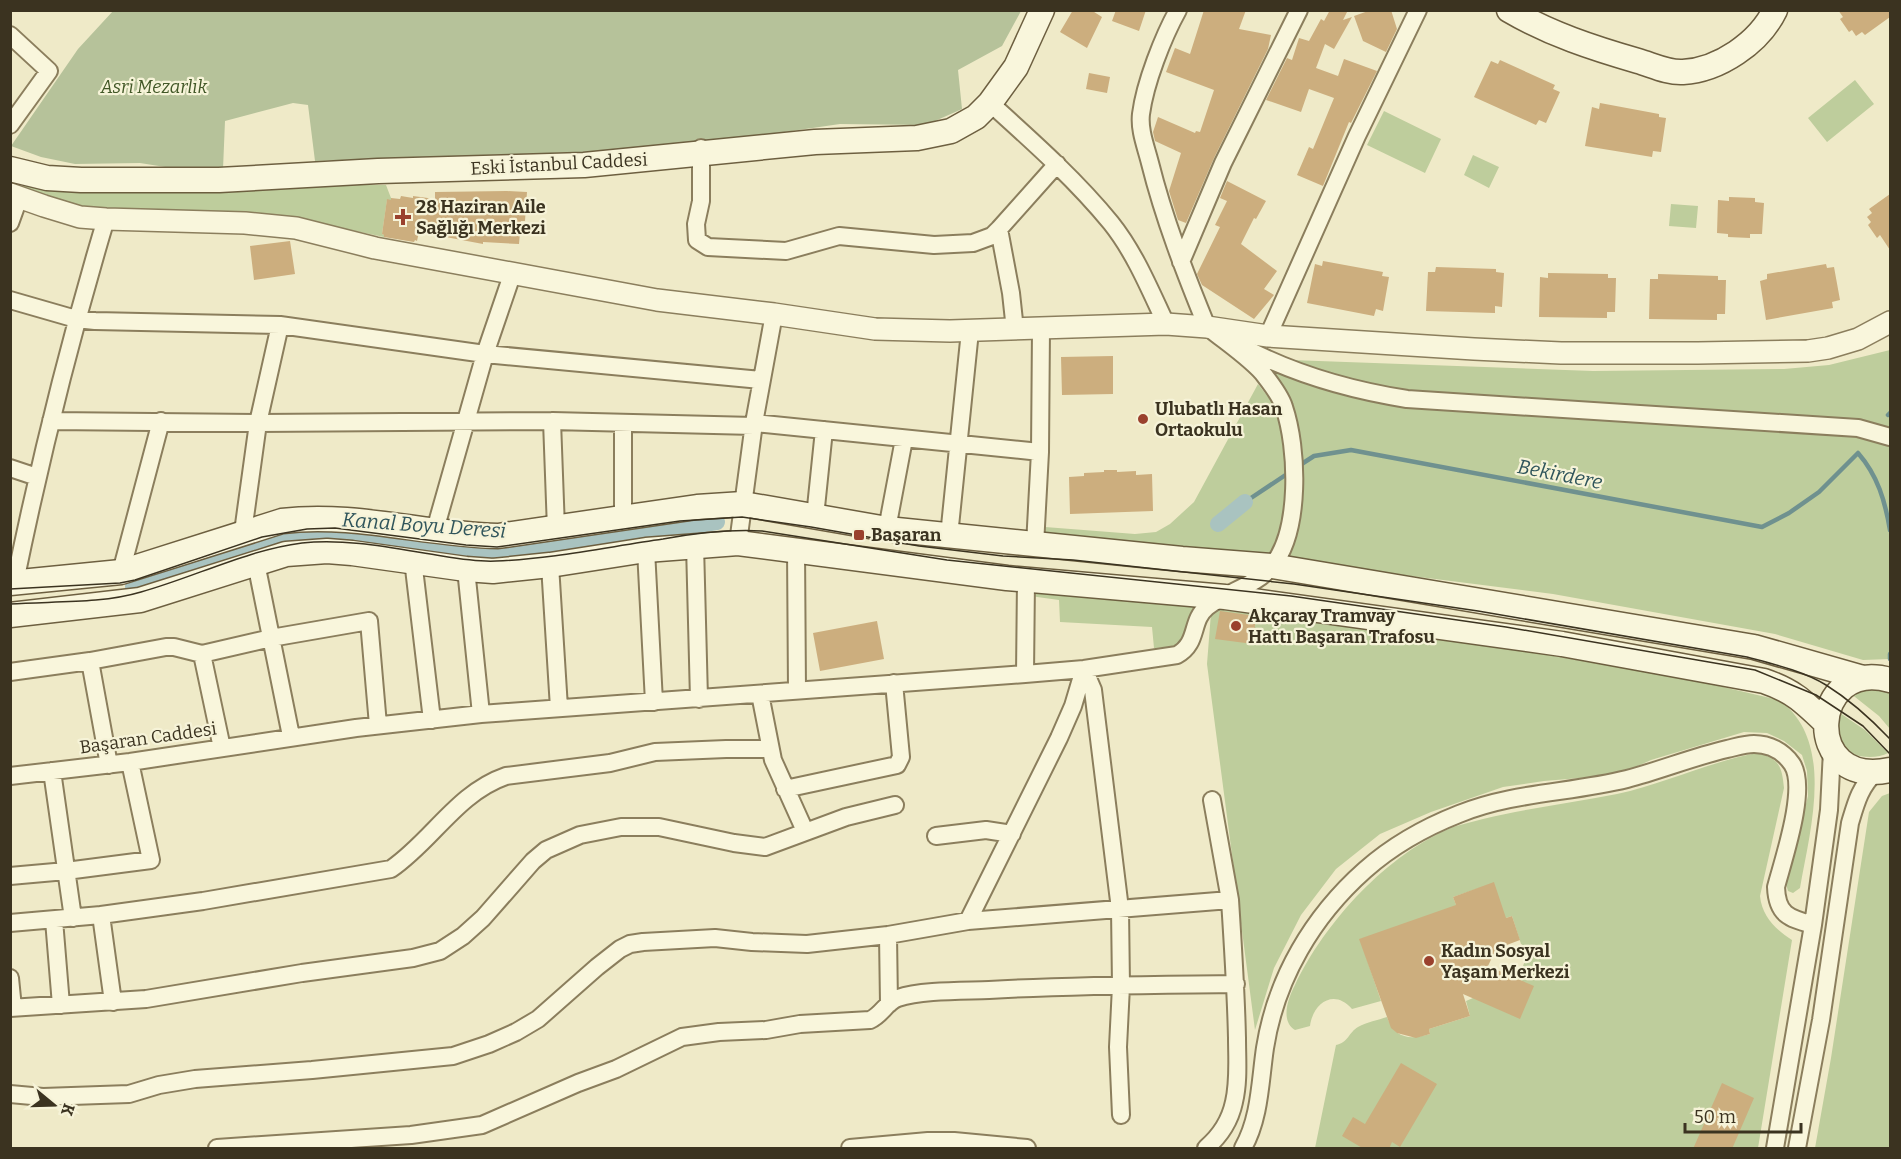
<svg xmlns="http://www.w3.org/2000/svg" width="1901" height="1159" font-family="Bitter,serif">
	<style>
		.green { fill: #becd9c }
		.cemetery { fill: #b6c29a }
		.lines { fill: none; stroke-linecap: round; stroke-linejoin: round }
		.stream { stroke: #6f918f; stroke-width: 4.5 }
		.canal { stroke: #a9c3c0; stroke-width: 16 }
		.building { fill: #ccae7e }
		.minor-casing { stroke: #8b7e5d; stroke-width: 20 }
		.tertiary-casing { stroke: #8b7e5d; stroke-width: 24 }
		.secondary-casing { stroke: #6d5f40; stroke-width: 27 }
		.minor { stroke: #f9f6dc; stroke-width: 16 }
		.tertiary { stroke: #f9f6dc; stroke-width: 21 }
		.secondary { stroke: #f9f6dc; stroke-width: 24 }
		.tram { stroke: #3b3320; stroke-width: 1.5 }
		.poi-dot { fill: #9a412d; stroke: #f6f3d8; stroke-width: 2 }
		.labels { text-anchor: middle; stroke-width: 4.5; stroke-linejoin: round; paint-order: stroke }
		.park-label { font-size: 18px; font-style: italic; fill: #425827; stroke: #f6f3d8 }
		.street-label { font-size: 18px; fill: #3b3320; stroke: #f6f3d8 }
		.poi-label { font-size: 18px; font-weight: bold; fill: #3b3320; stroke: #f6f3d8; text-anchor: start }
		.water-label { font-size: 20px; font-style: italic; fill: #30555b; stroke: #f6f3d8 }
	</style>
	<rect width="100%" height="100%" fill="#efeac8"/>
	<path class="green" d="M1855 80 1874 104 1827 142 1808 118Z
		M1384 111 1441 139 1425 173 1367 145Z
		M1473 155 1499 167 1489 188 1464 175Z
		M24 184 386 185 391 198V200H387L382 234 384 235V237L294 218 84 208 24 188Z
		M1671 204 1698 206 1696 228 1669 226Z
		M1890 350V659L1863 660 1775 634 1553 594 1285 560 1299 520 1302 489 1300 447 1264 374 1266 359 1593 371 1784 369 1829 365Z
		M1258 384 1279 411 1289 447 1288 512 1271 561 1045 542V527L1135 534 1156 532 1170 524 1194 502Z
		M1031 584 1209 599 1183 647 1154 648 1152 627 1060 622 1059 600 1030 596Z
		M1225 601 1446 637 1697 681 1779 700C1836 741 1810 830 1800 888L1793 893 1788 891 1786 884 1808 796 1807 771 1802 755 1784 741 1767 733 1744 732 1651 760 1629 770 1604 776 1544 781 1503 787 1431 812 1380 834 1336 869 1301 915 1274 968 1255 1030 1207 664 1211 613Z
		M1855 689 1885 690 1890 693V729L1879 716 1850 693Z
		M1834 709 1865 730 1888 753C1875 760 1848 759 1841 742 1837 733 1836 720 1834 709Z
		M1757 753C1779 758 1782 766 1784 788L1760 896C1762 916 1775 929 1792 940L1758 1148H1315L1336 1045C1348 1043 1349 1032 1358 1027 1367 1022 1378 1020 1387 1017 1395 1039 1410 1040 1430 1034L1429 1029 1470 1016 1466 1001 1517 979 1530 950 1521 944 1512 916 1497 921 1494 883 1453 897 1462 920 1360 939 1381 1001 1352 1009C1334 988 1313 1003 1310 1026L1295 1030C1280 1021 1288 998 1295 985 1325 922 1387 854 1453 827 1462 824 1473 822 1483 819 1527 808 1573 803 1617 794 1664 784 1709 762 1757 753Z
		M1890 793V1148H1815L1831 1058 1869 812 1882 796Z"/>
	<path class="cemetery" d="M113 11H1021L1002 46 958 70 962 109 926 125 840 124 742 138 637 150 315 161 308 105 293 103 225 121 223 169H178L140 163 75 164 41 157 11 146 78 49Z"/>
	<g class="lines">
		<path class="stream" d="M1888 415 1890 413
			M1297 467 1314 456 1351 450 1762 527 1789 513 1819 492 1858 453C1878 476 1885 501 1890 530
			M1245 502 1290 472
			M1890 659V654"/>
		<path class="canal" d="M1218 524 1245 502
			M133 587 281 540 319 537 363 539 499 555 717 522"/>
	</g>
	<path class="building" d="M1073 10H1091L1102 17 1087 48 1060 32Z
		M1116 10H1146L1139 31 1112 21Z
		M1204 10H1246L1239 29 1271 35 1268 49 1214 158 1186 223 1178 220 1169 191 1181 153 1155 141 1153 132 1158 117 1195 133 1196 131 1200 132 1214 90 1166 72 1175 48 1190 54Z
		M1330 10H1348L1343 20 1352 17 1334 49 1325 44 1316 68 1338 76 1344 59 1377 71 1351 123 1349 122 1323 186 1297 175 1309 147 1313 149 1334 98 1309 89 1301 112 1266 100 1287 58 1292 60 1299 38 1309 41 1321 19 1324 21Z
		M1371 10H1391L1397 29 1386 52 1363 41 1354 16Z
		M1838 10H1890V17L1865 35 1862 32 1856 36 1852 30 1849 32 1840 19 1843 17Z
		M1500 60 1555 85 1553 89 1560 92 1546 123 1539 120 1536 125 1474 97 1491 61 1498 64Z
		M1089 73 1110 77 1107 93 1086 89Z
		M1600 103 1659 114V117L1666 118 1661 152 1653 151 1652 157 1585 146 1592 107 1599 109Z
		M1227 181 1266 201 1256 219 1254 218 1241 244 1277 271 1264 289 1274 295 1254 319 1202 285 1197 274 1220 227 1215 225 1227 201 1220 198Z
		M507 191 527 192 525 221H521L519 244 483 242V244L419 232 417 241 415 240 414 242 384 237V235L382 234 387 199 391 200V198L400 199 401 196 413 198V196L435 199V192Z
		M1890 194V250L1880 235 1877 238 1868 225 1871 222 1867 217 1872 213 1869 209Z
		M1729 197 1755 198V202L1764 203 1762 234H1750V238L1728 237V234L1717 233 1718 200 1729 201Z
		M290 241 295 274 254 280 250 246Z
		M1323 261 1383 272 1382 276 1389 277 1383 311 1376 309 1374 316 1307 303 1315 264 1322 266Z
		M1826 264 1827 268 1834 267 1840 300 1832 302 1833 308 1766 320 1760 281 1767 279V274Z
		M1436 267 1496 269V272L1504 273 1502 307 1495 306V313L1426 311 1428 272H1435Z
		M1548 273 1608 274V278H1616L1615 312H1607V318L1539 317 1540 277 1548 278Z
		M1658 274 1718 276V280H1726L1725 314H1717V320L1649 319 1650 279H1658Z
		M1113 356V394L1062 395 1061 357Z
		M1104 470H1117V472L1136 471V475L1152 474 1153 511 1070 514 1069 477 1084 476V473L1104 472Z
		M1220 611 1256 616 1253 644 1215 639Z
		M877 621 884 659 820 671 813 633Z
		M1494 882 1506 918 1512 916 1520 940 1496 949 1488 966 1534 986 1520 1019 1463 994 1470 1016 1429 1029 1430 1034 1416 1038 1397 1033 1391 1028 1359 939 1456 905 1453 897Z
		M1401 1063 1437 1084 1400 1147 1392 1142 1389 1149H1364L1342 1136 1353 1117 1365 1124Z
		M1722 1083 1754 1098 1732 1149H1693Z"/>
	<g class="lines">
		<g class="minor-casing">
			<path id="minor" d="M1178 10C1163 37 1145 83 1141 114 1139 130 1146 147 1150 163 1164 219 1185 273 1207 327L1215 331
				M10 35 49 71 10 125
				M990 103C1032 141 1075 179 1111 223 1135 253 1150 290 1166 324
				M701 148V201L696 224 697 240 708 247 786 251 839 236 934 245 973 243 992 236 999 229 1057 164
				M10 223 19 198
				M999 229 1011 293 1015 330
				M1181 262 1223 163 1299 10
				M10 300 76 319 95 321 280 325 485 354 761 380
				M1268 336 1357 136 1418 10
				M1243 347C1294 374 1350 390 1407 399L1858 428 1890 437
				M51 421 258 423 552 421 754 426
				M552 421 556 529
				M754 423 1040 452
				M10 468 37 477
				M623 517V424
				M815 517 824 430
				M887 529 904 439
				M435 530 485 354 513 272
				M243 532 258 423 280 325
				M949 536 970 331
				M738 543 754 423 774 314
				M695 545 699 699
				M1035 545 1040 452 1041 329
				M796 549 797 691
				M646 550 654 702
				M413 560 432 720
				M256 563 291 736
				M550 565 559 708
				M466 569 481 714
				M121 572 161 421
				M15 582C40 460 70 339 106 219
				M202 654 222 748
				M90 661 109 765
				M1084 669 1093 690 1120 909 1121 986 1118 1047 1121 1115
				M10 672 90 661 166 647H174L202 654 271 638 369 621 378 725
				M1025 674 1026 580
				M760 694 773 760 805 831
				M52 771 73 918
				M10 776 130 762 356 728 481 714 1025 674 1084 669 1177 655C1199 643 1190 621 1207 607 1227 591 1255 587 1272 566 1301 531 1298 448 1284 407 1281 397 1272 385 1265 376 1254 361 1226 342 1210 329
				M785 789 897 765 901 757 894 683
				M1212 800 1230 900
				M936 836 986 830 1012 834
				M10 876 66 871 151 860 130 762
				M101 915 113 1002
				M54 920 61 1005
				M968 921 1059 738 1073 706 1084 669
				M10 923 101 915 203 901 391 869C432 841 457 793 506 776L610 763 655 752 726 749H770
				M888 935 889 1004
				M10 978 13 1008
				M10 1008 146 999 302 973 413 958 440 951 463 936 483 918 533 861 546 850 580 835 621 827H659L734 843 765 847 846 817 895 805
				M10 1094 43 1097 129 1094 159 1085 195 1079 312 1070 453 1056 489 1044 516 1032 538 1019 597 967 620 949 630 944 643 942 715 938 752 942 807 944 888 935 968 921 1230 900C1233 946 1236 992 1237 1038 1237 1059 1239 1081 1234 1102 1230 1121 1220 1136 1206 1148
				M217 1148 411 1135 482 1125 578 1083 616 1069 682 1037 719 1032 766 1030 800 1024 870 1020C882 1015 886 1002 898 998 921 990 964 991 989 990 1071 985 1153 985 1236 984
				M850 1148 928 1141H954L1027 1148
				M1243 1148C1260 1118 1260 1082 1265 1048 1276 978 1313 916 1365 870 1392 846 1426 827 1459 814 1513 792 1571 793 1627 779 1661 770 1693 757 1727 749 1736 747 1745 744 1754 744 1769 744 1783 751 1792 764 1808 788 1783 860 1776 887 1777 915 1789 918 1813 925
				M1775 1148 1813 925 1829 810 1832 750
				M1797 1148 1821 1020 1850 823C1856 803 1860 787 1875 773"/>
		</g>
		<g class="tertiary-casing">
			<path id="tertiary" d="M10 194 44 206 80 217 106 219 245 223 296 228 375 248 657 300 774 314 875 329 950 331 1166 324 1207 327 1268 336 1474 349 1561 353H1698L1808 351 1828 348 1858 339 1890 322"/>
		</g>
		<g class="secondary-casing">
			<path id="secondary" d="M1509 10C1550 34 1593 48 1638 61 1652 65 1668 73 1683 72 1719 70 1759 43 1775 10
				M10 169 47 178 81 180H219L378 171 584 165 815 142 917 138 951 131 976 117 990 103 1016 67 1042 10
				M10 583 121 572 282 521C355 512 426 535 498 536L697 507 743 504 887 529 1182 559 1272 566 1754 647 1863 678
				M10 615 140 600 286 554 327 551 352 553 466 569 493 571 550 565 646 550 738 543 1007 578 1225 597 1562 644 1764 681C1793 691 1803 701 1825 722
				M1890 680C1810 657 1800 789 1890 770"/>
		</g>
		<use href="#minor" class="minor"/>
		<use href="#tertiary" class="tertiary"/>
		<use href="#secondary" class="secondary"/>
		<path class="tram" d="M10 589 120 583 135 580 262 537 307 529 335 528 466 545 497 547 680 521 742 517 811 527 919 546 1003 556 1073 560 1294 584 1478 611 1747 657C1773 664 1803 671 1826 685 1850 700 1871 719 1890 739
			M10 604C52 601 101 604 141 592 195 577 247 550 302 543 348 538 397 549 442 556 460 559 478 562 496 561 552 559 607 547 663 539 696 533 728 529 762 531L947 560 1291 596 1506 627 1755 670 1816 695 1863 726 1890 754"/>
	</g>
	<g class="poi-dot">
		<path d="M400 208h6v6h6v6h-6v6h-6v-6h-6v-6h6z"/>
		<circle cx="1143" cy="419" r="6"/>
		<rect x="853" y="529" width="12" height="12" rx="3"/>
		<circle cx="1236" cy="626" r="6"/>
		<circle cx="1429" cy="961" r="6"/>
	</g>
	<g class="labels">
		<g class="park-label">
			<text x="154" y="93">Asri Mezarlık</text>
		</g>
		<g class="street-label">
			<text transform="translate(559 164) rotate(-3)" y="6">Eski İstanbul Caddesi</text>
			<text transform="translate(148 738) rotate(-8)" y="6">Başaran Caddesi</text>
		</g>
		<g class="poi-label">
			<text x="416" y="213">28 Haziran Aile<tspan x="416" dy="21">Sağlığı Merkezi</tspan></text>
			<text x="1155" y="415">Ulubatlı Hasan<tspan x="1155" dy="21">Ortaokulu</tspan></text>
			<text x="871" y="541">Başaran</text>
			<text x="1248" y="622">Akçaray Tramvay<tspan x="1248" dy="21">Hattı Başaran Trafosu</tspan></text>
			<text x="1441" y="957">Kadın Sosyal<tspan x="1441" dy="21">Yaşam Merkezi</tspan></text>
		</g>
		<g class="water-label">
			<text transform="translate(1560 474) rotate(11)" y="7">Bekirdere</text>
			<text transform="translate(424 525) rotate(4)" y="7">Kanal Boyu Deresi</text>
		</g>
	</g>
	<rect width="1901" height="1159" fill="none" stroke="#3b3320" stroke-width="24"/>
	<g transform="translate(54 1105) rotate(109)" stroke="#f6f3d8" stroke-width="4.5" paint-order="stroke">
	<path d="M0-4.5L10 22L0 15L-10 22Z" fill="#3b3320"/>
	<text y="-9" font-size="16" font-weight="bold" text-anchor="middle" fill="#3b3320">K</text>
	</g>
	<path d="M1685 1123v9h116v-9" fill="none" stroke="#3b3320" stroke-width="3"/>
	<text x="1694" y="1123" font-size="18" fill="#3b3320" stroke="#f6f3d8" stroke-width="4.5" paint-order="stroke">50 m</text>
</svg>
